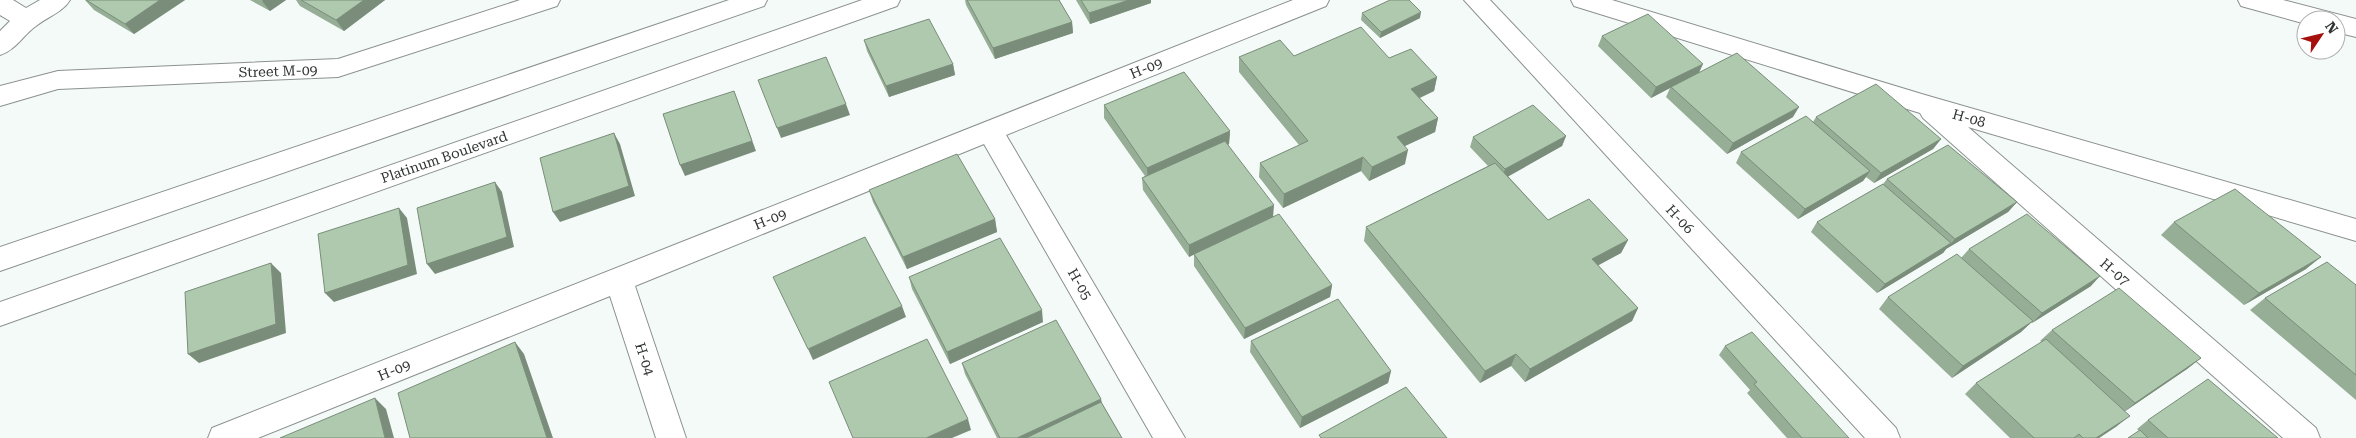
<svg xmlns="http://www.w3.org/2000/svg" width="2356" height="438" font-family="'Roboto Serif',serif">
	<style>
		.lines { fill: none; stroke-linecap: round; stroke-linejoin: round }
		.street-casing { stroke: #8b918f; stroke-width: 2 }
		.secondary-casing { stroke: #8b918f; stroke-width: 2 }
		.street { fill: #fff; fill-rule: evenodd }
		.secondary { fill: #fff; fill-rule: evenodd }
		.wall { fill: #96ad96 }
		.shaded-wall { fill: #7a8d7a }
		.building { fill: #aec9ae; stroke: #7a8d7a }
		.labels { text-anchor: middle; stroke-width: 4; stroke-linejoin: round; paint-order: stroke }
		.street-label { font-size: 14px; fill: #313433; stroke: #fff }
	</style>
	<rect width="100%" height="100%" fill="#f4faf8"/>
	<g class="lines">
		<g class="street-casing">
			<path id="street" d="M0 0H13L26 8 40 0H70C63 12 47 17 36 26 23 35 16 50 0 55V31L10 21 0 15Z
				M520 0H560L557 6 338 77 58 89 0 106V86L58 71 338 59Z
				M1293 0H1329L1326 6 1006 135 1185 438H1153L984 144 635 286 686 438H656L610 296 258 438H208L212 428Z
				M1464 0H1490L1896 428 1900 438H1865Z
				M1571 0H1612L1925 95 2356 219V241L1968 127 2316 428 2320 438H2283L1923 118 1920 113 1574 6Z
				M2238 0H2283L2356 19V37L2336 32V20H2306V24L2241 6Z"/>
		</g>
		<g class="secondary-casing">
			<path id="secondary" d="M729 0H767L764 6 0 271V247Z
				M862 0H900L897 6 0 326V302Z"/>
		</g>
		<use href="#street" class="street"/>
		<use href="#secondary" class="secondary"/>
	</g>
	<path class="wall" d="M85 0H185L134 34 94 10Z
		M250 0H286L270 11Z
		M296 0H385L344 31 300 6Z
		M965 0H1059L1072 22 1073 33 995 59 966 5Z
		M1076 0H1151V3L1090 24Z
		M1362 13 1420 18 1380 38 1361 20Z
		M1602 36 1699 72 1793 117 1727 154 1666 97 1670 88 1651 98 1598 46Z
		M864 40 953 64 955 75 889 97 867 51Z
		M1294 56 1389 58 1437 77 1434 91 1420 98 1438 118 1435 132 1405 146V164L1369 181 1361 171 1283 208 1259 177 1260 163 1299 145 1239 72V57Z
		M1104 105 1230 131 1229 144 1228 145 1273 217 1332 285 1330 297 1244 339 1194 266V254L1189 257 1143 190 1142 178 1145 176 1104 118Z
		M1816 117 1941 139 1933 149 1874 183 1866 177 1863 181 1798 219 1736 163 1741 152 1813 122Z
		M1566 136 1562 146 1508 176 1548 220 1628 240 1621 253 1598 265 1638 308 1632 321 1525 382 1511 366 1480 383 1364 241 1366 227 1488 166 1470 147 1473 137Z
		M1887 179 2017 202 2008 212 1946 249 1943 253 1877 293 1811 232 1817 222 1883 184Z
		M869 190 995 219 997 232 907 269 873 202Z
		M2174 222 2306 269 2244 305 2161 235Z
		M1969 249 2091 286 2032 323 2031 322 2021 332 1952 378 1879 309 1888 297 1961 258Z
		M909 277 1043 322 950 364 912 289Z
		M2356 285V400L2250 310 2265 298Z
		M2052 330 2201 358 2187 369 2125 411 2117 426 2099 438H2010L1965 394 1976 383 2042 342 2040 341Z
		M1251 341 1391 371 1388 383 1300 428 1250 352Z
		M1725 346 1849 438H1787L1747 393 1750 390 1719 355Z
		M962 363 1101 399 1102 403 1122 438H997L965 374Z
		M2148 420 2278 438H2128L2139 431 2137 429Z"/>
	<path class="shaded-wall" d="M160 0H185L134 34 125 24Z
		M263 0H286L270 11 262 1Z
		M364 0H385L344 31 336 20Z
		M1129 0H1151V3L1090 24 1089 13Z
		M1421 12 1420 18 1380 38 1381 32Z
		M1072 22 1073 33 995 59 993 48Z
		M953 64 955 75 889 97 886 86Z
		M1703 64 1698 75 1671 87 1670 88 1651 98 1656 87Z
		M1437 77 1434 91 1408 103 1411 89Z
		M734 91 756 151 685 176 680 165Z
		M846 104 850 115 781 138 777 128Z
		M1799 107 1793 117 1727 154 1733 143Z
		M1438 118 1435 132 1394 151 1397 137Z
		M1230 131 1229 144 1148 180 1147 168Z
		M614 133 620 144 635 196 560 222 553 212Z
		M1566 136 1562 146 1502 180 1505 169Z
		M1941 139 1933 149 1874 183 1881 173Z
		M1408 150 1405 164 1369 181 1372 167Z
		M1363 157 1361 171 1283 208 1284 194Z
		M1870 171 1863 181 1798 219 1805 209Z
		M495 182 502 192 514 247 435 274 427 264Z
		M2017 202 2008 212 1946 249 1955 239Z
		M1274 205 1273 218 1189 257V245Z
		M399 208 407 218 417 274 334 302 325 293Z
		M995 219 997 232 907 269 903 257Z
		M1628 240 1621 253 1586 272 1592 259Z
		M1951 243 1943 253 1877 293 1885 284Z
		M2321 257 2306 269 2244 305 2259 293Z
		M271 263 281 273 286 333 199 363 188 354Z
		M2100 276 2091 286 2032 323 2042 313Z
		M1332 285 1330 297 1244 339 1245 328Z
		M902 306 906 317 813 360 808 349Z
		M1638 308 1632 321 1525 382 1530 369Z
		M1042 310 1043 322 950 364 947 352Z
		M2033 321 2021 332 1952 378 1963 366Z
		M515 342 524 354 553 438H547Z
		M1516 354 1511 366 1480 383 1485 371Z
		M2201 358 2187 369 2121 414 2135 403Z
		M1391 371 1388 383 1300 428 1302 417Z
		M375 398 386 409 394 438H385Z
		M1101 399 1102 410 1042 438H1017Z
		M2130 416 2117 426 2099 438H2096Z
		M968 419 971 430 952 438H926Z"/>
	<path class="building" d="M86 0H160L125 24Z
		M301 0H364L336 20Z
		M967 0H1059L1072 22 993 48Z
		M1081 0H1129L1089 13Z
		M1390 0H1409L1421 12 1381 32 1362 13Z
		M1648 14 1703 64 1656 87 1602 36Z
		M929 19 953 64 886 86 864 40Z
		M1361 27 1389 58 1411 49 1437 77 1411 89 1438 118 1397 137 1408 150 1372 167 1363 157 1284 194 1260 163 1308 141 1239 57 1280 40 1294 56Z
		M1737 53 1799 107 1733 143 1671 87Z
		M826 57 846 104 777 128 758 80Z
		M1184 72 1230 131 1147 168 1104 105Z
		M1876 84 1941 139 1881 173 1816 117Z
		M734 91 752 141 680 165 663 114Z
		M1533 105 1566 136 1505 169 1473 137Z
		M1806 116 1870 171 1805 209 1741 152Z
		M614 133 629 186 553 212 540 158Z
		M1225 141 1274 205 1189 245 1142 178Z
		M1948 145 2017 202 1955 239 1887 179Z
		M957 154 995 219 903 257 869 190Z
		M1495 163 1548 220 1589 199 1628 240 1592 259 1638 308 1530 369 1516 354 1485 371 1366 227Z
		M495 182 507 237 427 264 417 208Z
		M1883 184 1951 243 1885 284 1817 222Z
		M2235 189 2321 257 2259 293 2174 222Z
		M399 208 408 265 325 293 318 234Z
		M1279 214 1332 285 1245 328 1194 254Z
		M2027 214 2100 276 2042 313 1969 249Z
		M865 237 902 306 808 349 773 277Z
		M1000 238 1042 310 947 352 909 277Z
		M1957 254 2033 321 1963 366 1888 297Z
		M2327 262 2356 285V375L2265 298Z
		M271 263 276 324 188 354 185 292Z
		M2119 288 2201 358 2135 403 2052 330Z
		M1338 299 1391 371 1302 417 1251 341Z
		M1056 320 1101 399 1017 438H1000L962 363Z
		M1752 332 1849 438H1802L1754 384 1757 382 1725 346Z
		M927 339 968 419 926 438H853L829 382Z
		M2046 339 2130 416 2096 438H2083L2079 434 2074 438H2034L1976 383Z
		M515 342 547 438H410L398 393Z
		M2208 379 2278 438H2168L2148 420Z
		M1406 387 1447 438H1321L1319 435Z
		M375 398 385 438H280Z
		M1101 402 1122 438H1026Z
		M2140 430 2148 438H2128Z"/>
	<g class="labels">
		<g class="street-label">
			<text transform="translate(1146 68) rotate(-22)" y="5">H-09</text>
			<text transform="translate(278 71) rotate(-2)" y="5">Street M-09</text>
			<text transform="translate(1969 118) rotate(16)" y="5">H-08</text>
			<text transform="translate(444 157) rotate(-19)" y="5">Platinum Boulevard</text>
			<text transform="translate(770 219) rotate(-22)" y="5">H-09</text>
			<text transform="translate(1680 219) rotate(47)" y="5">H-06</text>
			<text transform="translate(2115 272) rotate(41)" y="5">H-07</text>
			<text transform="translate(1080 284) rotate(60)" y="5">H-05</text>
			<text transform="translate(645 359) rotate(72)" y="5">H-04</text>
			<text transform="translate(394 370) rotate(-22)" y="5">H-09</text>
		</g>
	</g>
	<g transform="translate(2321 35) rotate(55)"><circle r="24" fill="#ffffff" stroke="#adaead"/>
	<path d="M0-4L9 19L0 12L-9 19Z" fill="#a50f0c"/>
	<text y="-8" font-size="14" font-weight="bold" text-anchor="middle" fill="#313433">N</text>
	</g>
</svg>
